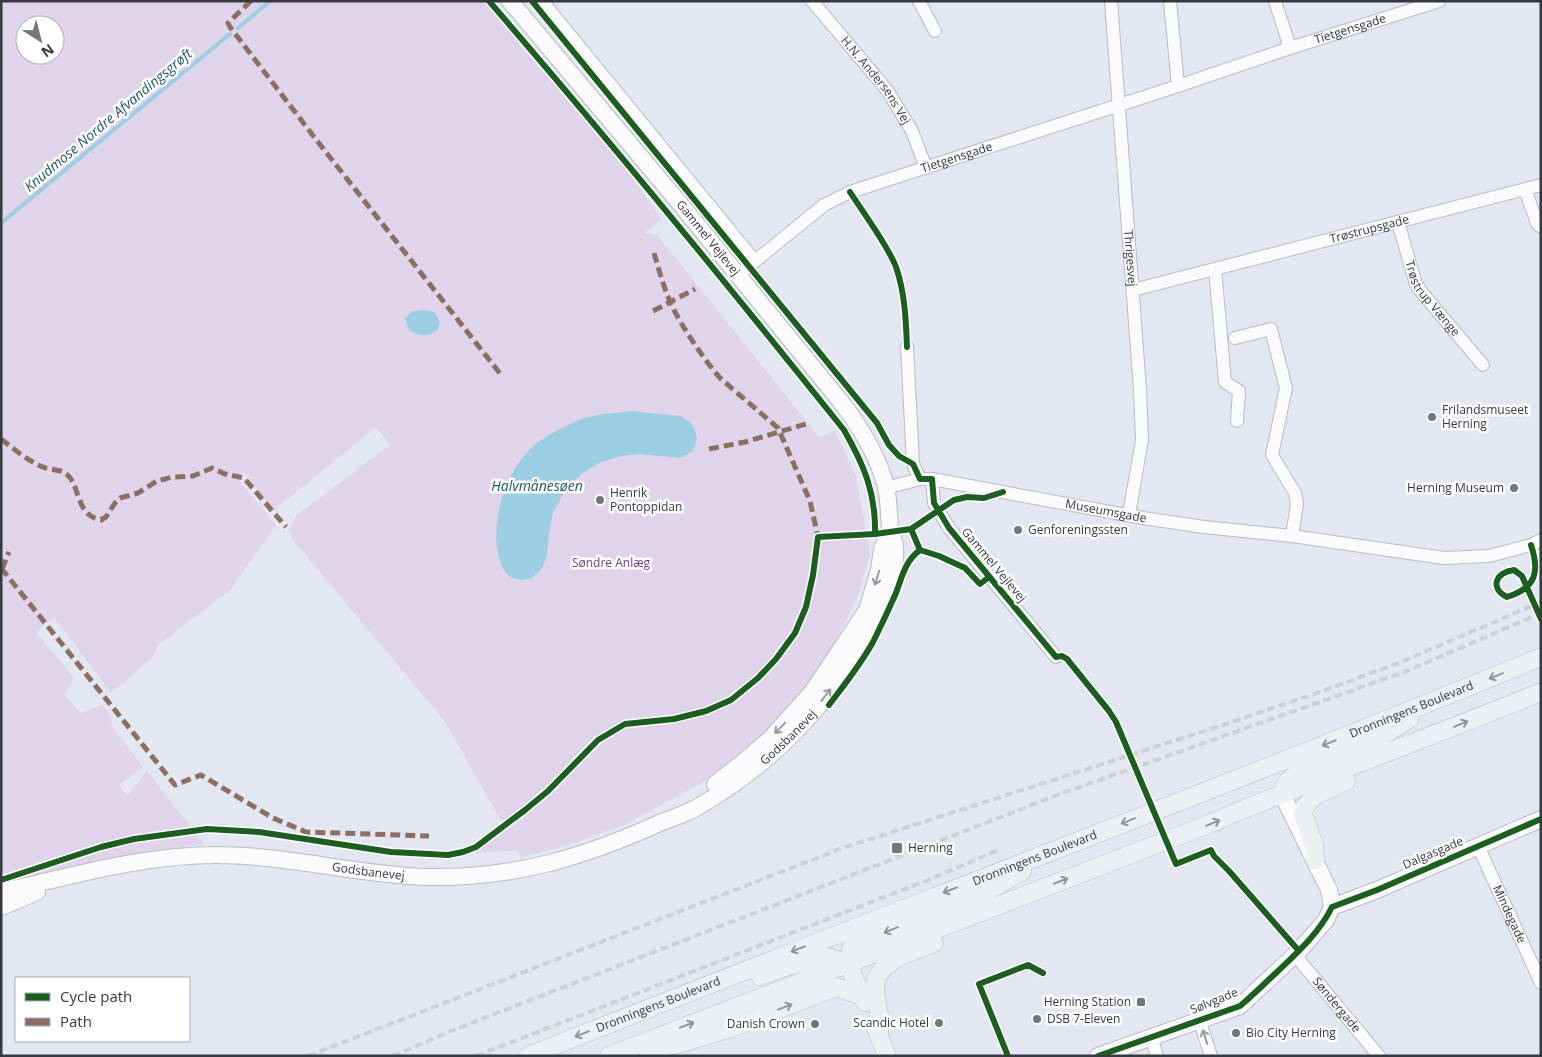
<svg xmlns="http://www.w3.org/2000/svg" width="1542" height="1057" font-family="'Open Sans',sans-serif">
	<style>
		.green { fill: #dfd4e9; fill-rule: evenodd }
		.water { fill: #9ccee3 }
		.lines { fill: none; stroke-linecap: round; stroke-linejoin: round }
		.stream { stroke: #9ccee3; stroke-width: 4 }
		.minor-casing { stroke: #b8bcc3; stroke-width: 14 }
		.tertiary-casing { stroke: #b8bcc3; stroke-width: 18 }
		.secondary-casing { stroke: #b8bcc3; stroke-width: 19 }
		.minor { stroke: #fbfbfd; stroke-width: 12 }
		.tertiary { stroke: #fbfbfd; stroke-width: 16 }
		.secondary { stroke: #edf0f3; stroke-width: 18 }
		.rail { stroke: #cfd0d2; stroke-width: 4; stroke-dasharray: 8 4; stroke-linecap: butt }
		.quiet { stroke: #8d6e63; stroke-width: 5; stroke-dasharray: 10 5; stroke-linecap: butt }
		.cycleway-casing { stroke: #fff; stroke-width: 9 }
		.cycleway { stroke: #1b5e20; stroke-width: 6 }
		.oneway { stroke: #989a9e }
		.oneway2 { stroke: #92949a }
		.poi-dot { fill: #73767e; stroke: #fff; stroke-width: 2 }
		.labels { text-anchor: middle; stroke-width: 5; stroke-linejoin: round; paint-order: stroke }
		.street-label { font-size: 12px; fill: #363940; stroke: #fff }
		.poi-label { font-size: 12px; fill: #363940; stroke: #fff; text-anchor: start }
		.park-label { font-size: 12px; fill: #6f417e; stroke: #fff }
		.water-label { font-size: 14px; font-style: italic; fill: #1e5769; stroke: #fff }
	</style>
	<rect width="100%" height="100%" fill="#e3e7f1"/>
	<path class="green" d="M1 1H488L632 177 661 218 645 233 657 235 819 437 835 431 856 476 870 555 858 596 828 655 792 705 750 746 702 783 624 825 566 846 521 857 517 850 474 853 505 828 444 720 292 539 289 530 296 516 390 445 376 427 274 510 243 472 236 477 276 525 230 590 158 645 151 659 111 693 54 617 36 632 74 678 64 695 81 713 102 705 110 713 112 726 143 767 119 785 127 796 147 771 204 844 132 854 1 890ZM25 25H55V55H25Z"/>
	<path class="water" d="M424 310 434 312 440 322 438 330C427 337 421 337 409 330L405 318 413 311Z
		M631 411 680 416 690 422 695 430 697 439 693 451 681 458 639 454 621 456 599 463 581 474 565 491 553 512 549 533 547 555 542 568 532 578C528 579 522 581 517 579 506 577 501 567 499 557 490 522 504 477 529 450 542 437 575 419 593 416 605 413 618 413 631 411Z"/>
	<g class="lines">
		<path class="stream" d="M238 28 270 1
			M1 223 230 34"/>
		<g class="minor-casing">
			<g id="minor">
				<path d="M542 1 755 261"/>
				<path id="s1" d="M812 1 887 90 912 131 926 168"/>
				<path d="M919 1 935 31"/>
				<path id="s2" d="M1111 1 1140 390 1142 440 1129 514"/>
				<path d="M1170 1 1178 86"/>
				<path d="M1275 1 1290 48"/>
				<path d="M1525 189 1537 223 1541 227"/>
				<path id="s3" d="M1398 222 1415 281 1419 289 1483 365"/>
				<path d="M1215 269 1225 382 1239 391 1237 421"/>
				<path id="s4" d="M738 275 824 205 850 192 1178 86 1290 48 1439 1"/>
				<path id="s5" d="M1133 290 1541 185"/>
				<path d="M1235 338 1271 329 1286 388 1272 455 1295 493 1297 504 1292 536"/>
				<path d="M907 347 913 464 920 479"/>
				<path d="M932 479 934 503 949 528 1056 657"/>
				<path id="s6" d="M886 488 920 479H932L1143 518 1204 527 1292 536 1444 558 1489 556 1531 545 1541 540"/>
				<path id="s7" d="M1478 846 1541 983"/>
				<path id="s8" d="M1295 955 1379 1056"/>
				<path d="M1199 1019 1211 1056"/>
				<path d="M1151 1037 1157 1056"/>
			</g>
		</g>
		<g class="tertiary-casing">
			<g id="tertiary">
				<path d="M715 784 742 763 771 738 813 691 867 610 879 570 882 549 890 532"/>
				<path id="s9" d="M1 892C72 876 143 855 216 855 287 855 357 875 427 877 513 879 585 857 662 822 675 817 689 813 701 805 768 766 828 707 865 638 878 614 898 575 895 547 895 541 891 535 890 529 889 516 889 501 886 487 878 455 861 428 841 402L682 206 510 1"/>
				<path d="M1 907 37 892"/>
				<path d="M1332 907 1377 890 1541 819"/>
				<path d="M1098 1056 1240 1006 1299 951 1326 920 1332 907 1329 890 1282 794"/>
			</g>
		</g>
		<g class="secondary-casing">
			<g id="secondary">
				<path d="M1282 794C1285 782 1290 778 1300 771L1374 741 1409 719"/>
				<path d="M1315 860 1314 844 1303 815 1305 806 1316 795 1346 781"/>
				<path d="M848 964 852 946 988 891 1022 871"/>
				<path d="M848 964 865 1002"/>
				<path d="M760 976 788 966 828 957 848 964"/>
				<path d="M875 1026 887 1056"/>
				<path d="M879 1035C879 1026 880 1016 878 1008 877 1002 875 997 875 992 872 961 912 952 934 943"/>
				<path d="M646 1048 675 1045 731 1028 836 987 862 996"/>
				<path id="s10" d="M528 1056C865 922 1205 795 1541 657"/>
				<path d="M609 1056 1209 824C1318 777 1431 737 1541 692"/>
			</g>
		</g>
		<use href="#minor" class="minor"/>
		<use href="#tertiary" class="tertiary"/>
		<use href="#secondary" class="secondary"/>
		<path class="rail" d="M308 1056 840 849 1223 725 1323 691 1401 662 1541 602
			M393 1056 451 1031 1060 794 1407 671 1541 613
			M476 1056 933 878 998 850"/>
		<path class="quiet" d="M251 1 228 23 230 27 318 142 502 376
			M654 253C659 270 664 288 671 304 682 327 703 358 720 378L778 428 810 501 818 537
			M653 311 695 289
			M1 439C14 449 28 461 43 467 49 470 59 469 65 473 81 483 74 515 101 520L106 517 115 503 120 498 138 493 157 481 173 477 193 476 212 468 225 474 244 478 286 527
			M709 449 745 442 806 424
			M1 568 175 785 201 775 273 818 306 832 429 836
			M2 569 9 552"/>
		<g class="cycleway-casing">
			<path id="cycleway" d="M489 1C610 141 728 285 844 430 864 465 876 493 875 534
				M532 1 877 423 889 445 899 456 913 464 920 479H932L934 503 949 528 1056 657 1062 656 1067 659 1109 711 1116 722 1176 864 1211 850 1214 856 1229 871 1299 951
				M850 192C864 214 887 244 896 267 905 293 906 321 907 347
				M1531 545C1540 572 1536 588 1507 597 1489 588 1496 572 1514 570L1522 576 1541 619
				M920 550 939 556 965 568 980 584 989 577
				M829 705C844 685 861 664 873 642 881 626 889 609 896 593 902 577 905 561 920 550L911 529
				M1 880 101 847 134 839 207 829 259 832 391 852 448 855 463 852 476 847 525 810 548 791 598 740 625 724 674 719 706 711 731 700 758 678 776 659 795 633 806 607 813 575 818 537 875 534 911 529 954 500 967 497 984 498 1003 492
				M1008 1056 979 984 1028 965 1043 973
				M1098 1056 1240 1006C1253 995 1265 983 1277 972 1298 952 1319 933 1332 907L1377 890 1541 819"/>
		</g>
		<use href="#cycleway" class="cycleway"/>
	</g>
	<defs><path id="oneway-shaft" d="M-6 0H5M1.5-3L5.5 0L1.5 3" fill="none" stroke-width="1.6" stroke-linecap="round" stroke-linejoin="round" transform="scale(1.25)"/></defs>
	<g class="oneway">
		<use href="#oneway-shaft" transform="translate(877 578) rotate(107)"/>
		<use href="#oneway-shaft" transform="translate(826 695) rotate(-52)"/>
		<use href="#oneway-shaft" transform="translate(780 728) rotate(134)"/>
		<use href="#oneway-shaft" transform="translate(1205 1037) rotate(-108)"/>
	</g>
	<g class="oneway2">
		<use href="#oneway-shaft" transform="translate(1496 676) rotate(158)"/>
		<use href="#oneway-shaft" transform="translate(1461 724) rotate(-22)"/>
		<use href="#oneway-shaft" transform="translate(1329 743) rotate(158)"/>
		<use href="#oneway-shaft" transform="translate(1128 821) rotate(158)"/>
		<use href="#oneway-shaft" transform="translate(1213 823) rotate(-23)"/>
		<use href="#oneway-shaft" transform="translate(1061 881) rotate(-21)"/>
		<use href="#oneway-shaft" transform="translate(950 890) rotate(159)"/>
		<use href="#oneway-shaft" transform="translate(891 930) rotate(158)"/>
		<use href="#oneway-shaft" transform="translate(798 949) rotate(159)"/>
		<use href="#oneway-shaft" transform="translate(785 1007) rotate(-21)"/>
		<use href="#oneway-shaft" transform="translate(687 1025) rotate(-21)"/>
		<use href="#oneway-shaft" transform="translate(582 1034) rotate(158)"/>
	</g>
	<g class="poi-dot">
		<circle cx="1432" cy="417" r="5"/>
		<circle cx="1514" cy="488" r="5"/>
		<circle cx="600" cy="500" r="5"/>
		<circle cx="1018" cy="530" r="5"/>
		<rect x="891" y="842" width="12" height="12" rx="2.5"/>
		<rect x="1136" y="997" width="10" height="10" rx="2.5"/>
		<circle cx="1037" cy="1019" r="5"/>
		<circle cx="939" cy="1023" r="5"/>
		<circle cx="815" cy="1024" r="5"/>
		<circle cx="1236" cy="1033" r="5"/>
	</g>
	<g class="labels">
		<g class="street-label">
			<text dy="4" stroke="none"><textPath href="#s4" startOffset="666">Tietgensgade</textPath></text>
			<text dy="4" stroke="none"><textPath href="#s1" startOffset="102">H.N. Andersens Vej</textPath></text>
			<text dy="4" stroke="none"><textPath href="#s4" startOffset="252">Tietgensgade</textPath></text>
			<text dy="4" stroke="none"><textPath href="#s5" startOffset="244">Trøstrupsgade</textPath></text>
			<text transform="translate(708 238) rotate(51)" y="4">Gammel Vejlevej</text>
			<text dy="4" stroke="none"><textPath href="#s2" startOffset="258">Thrigesvej</textPath></text>
			<text dy="4" stroke="none"><textPath href="#s3" startOffset="85">Trøstrup Vænge</textPath></text>
			<text dy="4" stroke="none"><textPath href="#s6" startOffset="224">Museumsgade</textPath></text>
			<text transform="translate(994 565) rotate(50)" y="4">Gammel Vejlevej</text>
			<text dy="4" stroke="none"><textPath href="#s10" startOffset="949">Dronningens Boulevard</textPath></text>
			<text dy="4" stroke="none"><textPath href="#s9" startOffset="828">Godsbanevej</textPath></text>
			<text transform="translate(1433 853) rotate(-23)" y="4">Dalgasgade</text>
			<text dy="4" stroke="none"><textPath href="#s10" startOffset="544">Dronningens Boulevard</textPath></text>
			<text dy="4" stroke="none"><textPath href="#s9" startOffset="372">Godsbanevej</textPath></text>
			<text dy="4" stroke="none"><textPath href="#s7" startOffset="75">Mindegade</textPath></text>
			<text transform="translate(1214 1001) rotate(-22)" y="4">Sølvgade</text>
			<text dy="4" stroke="none"><textPath href="#s10" startOffset="140">Dronningens Boulevard</textPath></text>
			<text dy="4" stroke="none"><textPath href="#s8" startOffset="65">Søndergade</textPath></text>
		</g>
		<g class="poi-label">
			<text x="1442" y="414">Frilandsmuseet<tspan x="1442" dy="14">Herning</tspan></text>
			<text x="1504" y="492" text-anchor="end">Herning Museum</text>
			<text x="610" y="497">Henrik<tspan x="610" dy="14">Pontoppidan</tspan></text>
			<text x="1028" y="534">Genforeningssten</text>
			<text x="908" y="852">Herning</text>
			<text x="1131" y="1006" text-anchor="end">Herning Station</text>
			<text x="1047" y="1023">DSB 7-Eleven</text>
			<text x="929" y="1027" text-anchor="end">Scandic Hotel</text>
			<text x="805" y="1028" text-anchor="end">Danish Crown</text>
			<text x="1246" y="1037">Bio City Herning</text>
		</g>
		<g class="park-label">
			<text x="611" y="567">Søndre Anlæg</text>
		</g>
		<g class="water-label">
			<text transform="translate(108 120) rotate(-40)" y="5">Knudmose Nordre Afvandingsgrøft</text>
			<text x="537" y="491">Halvmånesøen</text>
		</g>
	</g>
	<rect width="1542" height="1057" fill="none" stroke="#363940" stroke-width="5"/>
	<rect x="15" y="977" width="175" height="65" fill="#ffffff" stroke="#afb0b3"/>
	<rect x="25" y="993" width="25" height="8" fill="#1b5e20" stroke="#afb0b3"/>
	<text x="60" y="1002" font-size="15" fill="#363940">Cycle path</text>
	<rect x="25" y="1018" width="25" height="8" fill="#8d6e63" stroke="#afb0b3"/>
	<text x="60" y="1027" font-size="15" fill="#363940">Path</text>
	<g transform="translate(40 40) rotate(144)"><circle r="24" fill="#ffffff" stroke="#afb0b3"/>
	<path d="M0-4L9 19L0 12L-9 19Z" fill="#73767e"/>
	<text y="-8" font-size="14" font-weight="bold" text-anchor="middle" fill="#363940">N</text>
	</g>
</svg>
